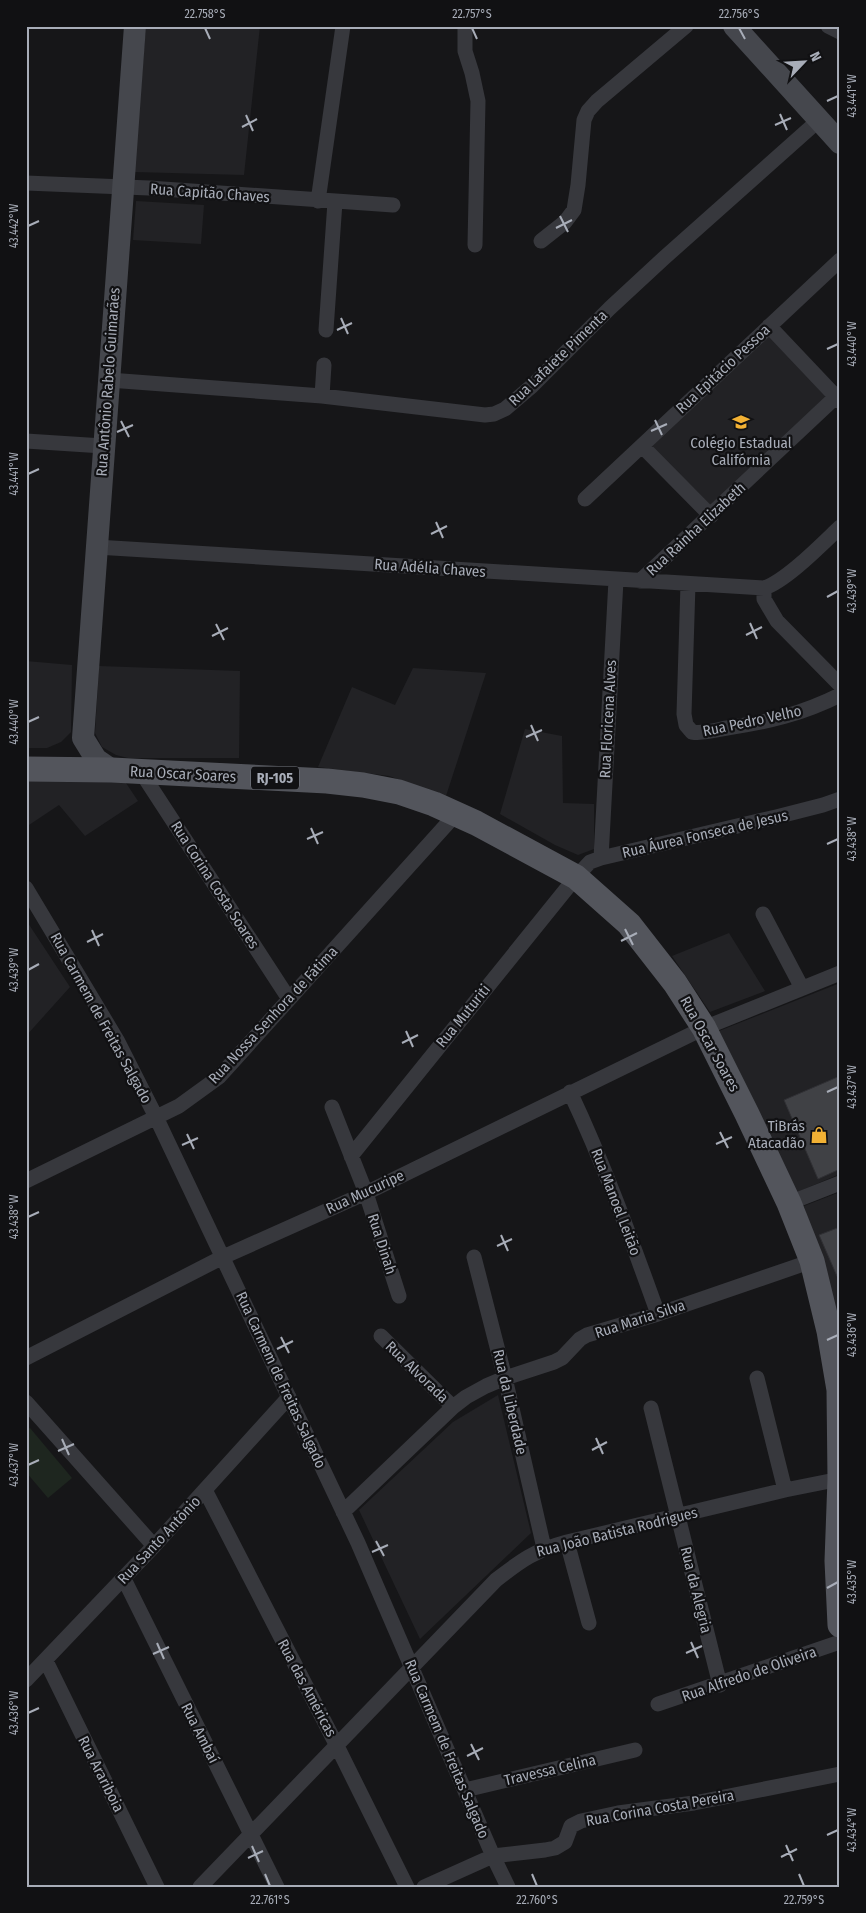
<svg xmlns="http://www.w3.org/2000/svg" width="866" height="1913" font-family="'Fira Sans Condensed',sans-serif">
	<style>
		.built { fill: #222225 }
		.green { fill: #1e261f }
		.building { fill: #404145; stroke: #303034 }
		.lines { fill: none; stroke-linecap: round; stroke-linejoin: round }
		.street { stroke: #37383d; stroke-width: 15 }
		.secondary { stroke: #45474d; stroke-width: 22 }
		.primary { stroke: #53555c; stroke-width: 25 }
		.ticks { fill: none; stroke: #a8adb8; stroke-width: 2 }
		.labels { text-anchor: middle; stroke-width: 4.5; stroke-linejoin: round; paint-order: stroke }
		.shield { fill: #111113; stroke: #7b7e86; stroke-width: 1 }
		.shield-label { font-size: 14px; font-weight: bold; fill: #a8adb8 }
		.street-label { font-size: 15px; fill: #a8adb8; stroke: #111113 }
		.poi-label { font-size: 15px; fill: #a8adb8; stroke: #111113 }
		.neatline { fill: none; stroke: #a8adb8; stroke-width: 2 }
		.ticks-label { font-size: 12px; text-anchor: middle; fill: #a8adb8 }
	</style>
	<rect width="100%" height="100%" fill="#161618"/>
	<path class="built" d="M146 26H260L244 175 134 172Z
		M136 201 204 205 201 244 133 240Z
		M769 331 830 399 717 514 651 446Z
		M26 661 72 665 71 732 61 742 47 748H26Z
		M99 666 240 671 239 758H128L116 755 102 747 95 733Z
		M413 668 486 673 446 796 389 776 318 767 352 687 395 705Z
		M525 729 562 736 563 803 594 804V849L578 855 555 845 500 814Z
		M26 780H124L138 801 85 836 59 805 26 827Z
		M26 920 70 987 26 1036Z
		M729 933 765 991 710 1012 672 956Z
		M840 983V1174L795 1193 719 1031Z
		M840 1192V1347L838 1328 804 1206Z
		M498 1395 531 1533 420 1639 359 1510 453 1422Z"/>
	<path class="green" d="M30 1428 72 1478 48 1498 26 1472V1431Z"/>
	<path class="building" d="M840 1076V1169L818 1179 784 1100Z
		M840 1227V1283L819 1235Z"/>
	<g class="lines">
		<path class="street" d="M465 26V51L472 73 478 101 475 245
			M828 26 840 32
			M26 183 149 188 393 205
			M318 201 343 26
			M541 241 565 222 574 210 578 185 584 120 588 111 597 101 686 26
			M769 326 840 401
			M326 330 335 202
			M109 380 322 396 485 415 494 414 505 409 532 386 610 308 664 258 819 120
			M322 396 324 365
			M26 441 103 446
			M642 446 711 516
			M585 499 840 260
			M96 547 764 588C786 581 822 544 840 527
			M640 581 840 393
			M688 584 684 714 686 725 692 732C703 734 716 730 727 728 768 722 802 714 840 695
			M764 588V599L777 621 840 685
			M141 772 289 999
			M601 858 616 580
			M26 888 117 1040 156 1117 358 1543 493 1856 508 1887
			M763 914 802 988
			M570 1092C604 1164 631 1239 658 1314
			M332 1107 366 1193 399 1296
			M351 1156 576 877 590 862 601 858 776 817 823 805 840 799
			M26 1181 179 1106 219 1077 456 814
			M789 1203 840 1183
			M474 1257 505 1378 544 1548
			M381 1336 453 1407
			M26 1358 223 1257 366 1193 704 1028 840 973
			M757 1378 785 1490
			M26 1402 154 1546
			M651 1408 720 1685
			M205 1490 337 1746 407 1887
			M343 1512 453 1407 466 1397 486 1386 505 1378 554 1362 562 1358 580 1339 587 1335 658 1314 812 1261
			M567 1542 589 1623
			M124 1579 277 1887
			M46 1661 157 1887
			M26 1680 154 1546 289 1397
			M658 1704 840 1642
			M465 1790 635 1750
			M200 1887 496 1580C523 1559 534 1551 567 1542L785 1490 840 1479
			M424 1887 493 1856 545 1850 555 1848 565 1842 571 1826 581 1821 618 1813 694 1803 840 1774"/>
		<path class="secondary" d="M734 26 840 143
			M112 770 96 759 83 738 135 26"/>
		<path class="primary" d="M26 769 112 770 327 781 363 785 399 792 434 804 476 823 576 877 629 924 675 983 704 1028 747 1114 789 1203 812 1261 829 1331 839 1390 840 1479 837 1561 840 1625"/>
	</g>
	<path class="ticks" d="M205 28 210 39M472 28 477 39M739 28 745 39M827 101 838 96M780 114 787 130M246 115 253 131M775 125 791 118M242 127 257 119M560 216 568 232M28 226 39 221M556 228 572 220M341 318 348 334M337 330 352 323M827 349 838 344M655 420 662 435M121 421 129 437M651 431 667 424M117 432 133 425M28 474 39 469M436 522 443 538M431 534 447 526M827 597 838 591M750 623 757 639M216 624 224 640M746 635 762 627M212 636 228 628M28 722 39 717M531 725 538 741M526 737 542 730M311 828 318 844M307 839 323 832M827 844 838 839M625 929 633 945M92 930 99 946M621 941 637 933M87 942 103 934M28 970 39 964M406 1031 413 1047M402 1043 418 1035M827 1092 838 1087M720 1132 728 1148M187 1134 194 1149M716 1144 732 1137M182 1145 198 1138M28 1217 39 1212M501 1235 508 1251M497 1246 512 1239M281 1337 289 1353M827 1340 838 1335M277 1349 293 1341M596 1438 603 1454M62 1439 69 1455M592 1450 607 1442M58 1451 74 1444M28 1465 39 1460M376 1541 384 1556M372 1552 388 1545M827 1588 838 1582M691 1642 698 1658M157 1643 164 1659M686 1653 702 1646M153 1654 169 1647M28 1713 39 1708M471 1744 479 1760M467 1756 483 1748M827 1835 838 1830M786 1845 793 1861M252 1846 259 1862M781 1857 797 1849M248 1858 263 1851M265 1874 270 1886M532 1874 537 1886M799 1874 804 1886"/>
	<defs>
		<g id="school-bare" transform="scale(1.35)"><path d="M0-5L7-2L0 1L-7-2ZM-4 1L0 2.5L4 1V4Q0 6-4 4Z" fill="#f2b134" stroke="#111113" stroke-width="2.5" paint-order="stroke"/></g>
		<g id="shop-bare" transform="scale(1.35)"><path d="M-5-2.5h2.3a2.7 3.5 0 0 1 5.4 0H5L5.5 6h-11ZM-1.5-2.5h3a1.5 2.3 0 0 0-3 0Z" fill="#f2b134" stroke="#111113" stroke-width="2.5" paint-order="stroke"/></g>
	</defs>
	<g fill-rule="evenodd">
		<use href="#school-bare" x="741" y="422"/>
		<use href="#shop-bare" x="819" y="1135"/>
	</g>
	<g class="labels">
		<rect class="shield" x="251" y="766.5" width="48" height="23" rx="4"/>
		<g class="shield-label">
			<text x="275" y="783">RJ-105</text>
		</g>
		<g class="street-label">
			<text transform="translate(210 193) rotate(4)" y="5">Rua Capitão Chaves</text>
			<text transform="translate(558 358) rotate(-44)" y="5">Rua Lafaiete Pimenta</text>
			<text transform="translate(723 369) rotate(-43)" y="5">Rua Epitácio Pessoa</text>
			<text transform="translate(108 382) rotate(-86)" y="5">Rua Antônio Rabelo Guimarães</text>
			<text transform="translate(696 529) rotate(-43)" y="5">Rua Rainha Elizabeth</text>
			<text transform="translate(430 568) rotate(4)" y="5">Rua Adélia Chaves</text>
			<text transform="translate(608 719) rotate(-87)" y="5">Rua Floricena Alves</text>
			<text transform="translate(752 721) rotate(-12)" y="5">Rua Pedro Velho</text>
			<text transform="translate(183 774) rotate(3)" y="5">Rua Oscar Soares</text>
			<text transform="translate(705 834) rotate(-13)" y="5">Rua Áurea Fonseca de Jesus</text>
			<text transform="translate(215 885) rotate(57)" y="5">Rua Corina Costa Soares</text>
			<text transform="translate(273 1015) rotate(-47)" y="5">Rua Nossa Senhora de Fátima</text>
			<text transform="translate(463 1016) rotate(-51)" y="5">Rua Muturiti</text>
			<text transform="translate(101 1018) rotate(61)" y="5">Rua Carmem de Freitas Salgado</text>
			<text transform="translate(710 1044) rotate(61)" y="5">Rua Oscar Soares</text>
			<text transform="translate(365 1192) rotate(-25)" y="5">Rua Mucuripe</text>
			<text transform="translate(616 1202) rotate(69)" y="5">Rua Manoel Leitão</text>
			<text transform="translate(382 1244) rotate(72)" y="5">Rua Dinah</text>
			<text transform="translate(640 1319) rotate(-18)" y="5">Rua Maria Silva</text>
			<text transform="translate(417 1372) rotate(44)" y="5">Rua Alvorada</text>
			<text transform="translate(281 1380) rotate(65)" y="5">Rua Carmem de Freitas Salgado</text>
			<text transform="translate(510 1402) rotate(77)" y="5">Rua da Liberdade</text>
			<text transform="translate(617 1532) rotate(-14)" y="5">Rua João Batista Rodrigues</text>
			<text transform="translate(159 1540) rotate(-47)" y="5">Rua Santo Antônio</text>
			<text transform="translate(696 1590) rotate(76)" y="5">Rua da Alegria</text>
			<text transform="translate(749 1674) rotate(-19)" y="5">Rua Alfredo de Oliveira</text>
			<text transform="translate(307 1688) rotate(62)" y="5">Rua das Américas</text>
			<text transform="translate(200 1733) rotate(63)" y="5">Rua Ambaí</text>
			<text transform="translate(447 1749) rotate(67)" y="5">Rua Carmem de Freitas Salgado</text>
			<text transform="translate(550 1770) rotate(-13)" y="5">Travessa Celina</text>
			<text transform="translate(101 1774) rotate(63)" y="5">Rua Arariboia</text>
			<text transform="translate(660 1808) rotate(-10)" y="5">Rua Corina Costa Pereira</text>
		</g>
		<g class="poi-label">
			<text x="741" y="448">Colégio Estadual<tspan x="741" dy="17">Califórnia</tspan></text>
			<text x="805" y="1131" text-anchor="end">TiBrás<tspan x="805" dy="17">Atacadão</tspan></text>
		</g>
	</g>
	<rect width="866" height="1913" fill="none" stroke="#111113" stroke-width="55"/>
	<g transform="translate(804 62) rotate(65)" stroke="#111113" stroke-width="4" paint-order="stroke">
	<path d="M0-4L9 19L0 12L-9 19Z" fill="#a8adb8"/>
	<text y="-8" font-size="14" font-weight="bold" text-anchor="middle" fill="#a8adb8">N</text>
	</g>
	<rect x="28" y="28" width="810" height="1858" class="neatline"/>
	<g class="ticks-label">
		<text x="205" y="18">22.758°S</text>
		<text x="472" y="18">22.757°S</text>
		<text x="739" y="18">22.756°S</text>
		<text transform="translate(852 96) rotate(-90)" y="4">43.441°W</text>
		<text transform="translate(14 226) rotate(-90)" y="4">43.442°W</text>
		<text transform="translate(852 344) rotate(-90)" y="4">43.440°W</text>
		<text transform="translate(14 474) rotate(-90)" y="4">43.441°W</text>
		<text transform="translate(852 591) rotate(-90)" y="4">43.439°W</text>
		<text transform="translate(14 722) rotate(-90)" y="4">43.440°W</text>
		<text transform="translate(852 839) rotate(-90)" y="4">43.438°W</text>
		<text transform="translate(14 970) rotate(-90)" y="4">43.439°W</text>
		<text transform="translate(852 1087) rotate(-90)" y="4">43.437°W</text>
		<text transform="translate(14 1217) rotate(-90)" y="4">43.438°W</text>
		<text transform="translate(852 1335) rotate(-90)" y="4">43.436°W</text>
		<text transform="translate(14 1465) rotate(-90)" y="4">43.437°W</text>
		<text transform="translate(852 1582) rotate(-90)" y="4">43.435°W</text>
		<text transform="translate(14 1713) rotate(-90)" y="4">43.436°W</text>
		<text transform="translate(852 1830) rotate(-90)" y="4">43.434°W</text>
		<text x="270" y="1904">22.761°S</text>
		<text x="537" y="1904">22.760°S</text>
		<text x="804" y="1904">22.759°S</text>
	</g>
</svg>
